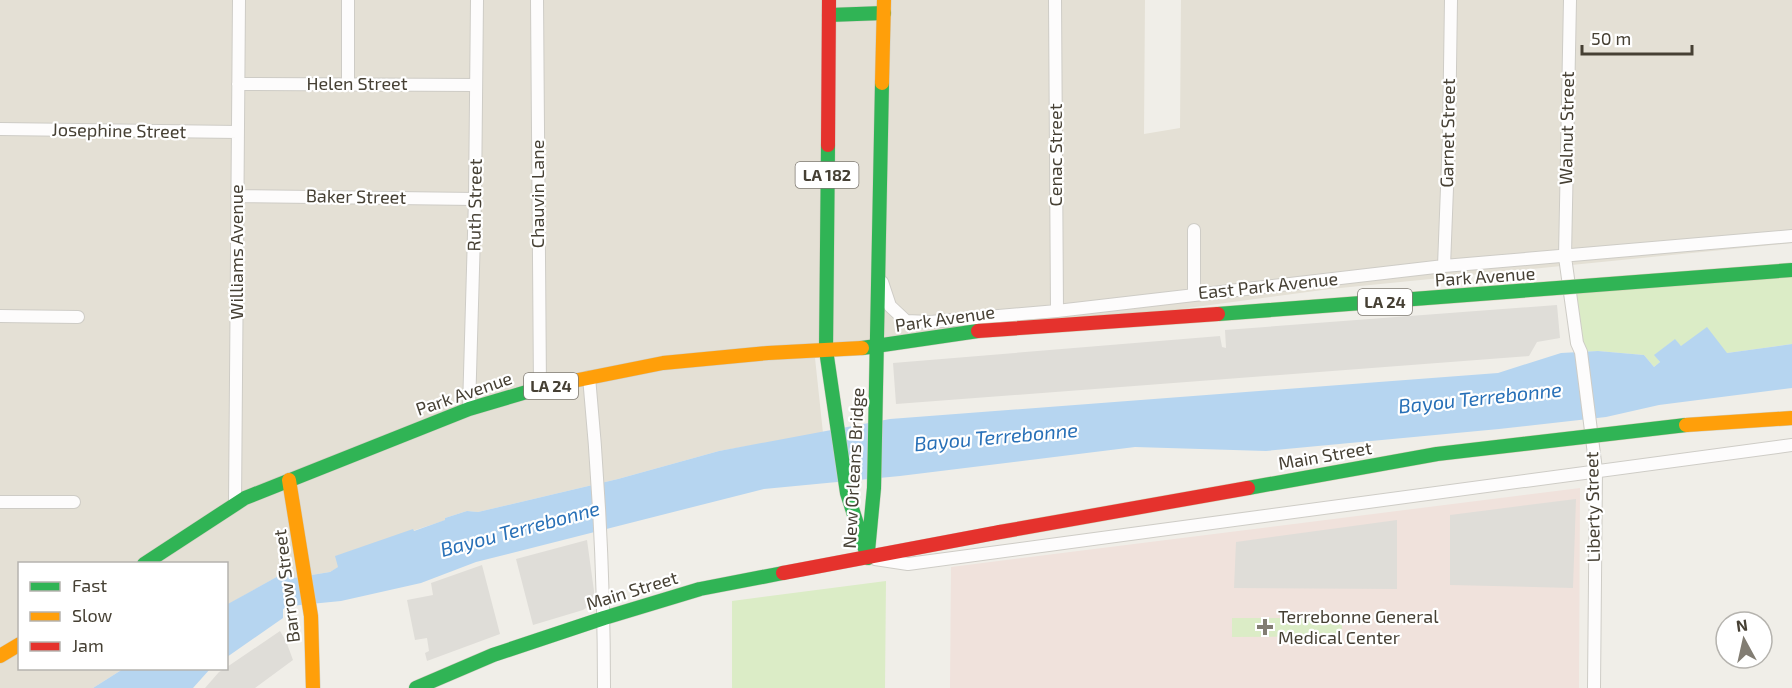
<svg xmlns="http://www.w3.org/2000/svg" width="1792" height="688" font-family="'Exo 2',sans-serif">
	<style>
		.residential { fill: #e4e0d5 }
		.medical { fill: #f0e2dc }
		.green { fill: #dbecc6 }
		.parking { fill: #dfddd8 }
		.water { fill: #b6d5f0 }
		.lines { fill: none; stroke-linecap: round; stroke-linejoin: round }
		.street-casing { stroke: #ceccc6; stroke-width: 14 }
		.fast-casing { stroke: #d0ccbf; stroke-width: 15 }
		.slow-casing { stroke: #d0ccbf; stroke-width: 15 }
		.jam-casing { stroke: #d0ccbf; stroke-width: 15 }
		.street { stroke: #fdfcfc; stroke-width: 12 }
		.fast { stroke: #30b455; stroke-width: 14 }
		.slow { stroke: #ff9f0a; stroke-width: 14 }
		.jam { stroke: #e5322d; stroke-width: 14 }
		.fast-bridge-casing { stroke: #d3ccb4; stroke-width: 15; stroke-linecap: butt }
		.slow-bridge-casing { stroke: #d3ccb4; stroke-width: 15; stroke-linecap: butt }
		.jam-bridge-casing { stroke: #d3ccb4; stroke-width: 15; stroke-linecap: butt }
		.fast-bridge { stroke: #30b455; stroke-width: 14 }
		.slow-bridge { stroke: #ff9f0a; stroke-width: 14 }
		.jam-bridge { stroke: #e5322d; stroke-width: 14 }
		.poi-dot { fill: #827d73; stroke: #fff; stroke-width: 2 }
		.labels { text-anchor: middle; stroke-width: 4.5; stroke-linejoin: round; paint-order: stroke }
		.shield { fill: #fff; stroke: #7e7971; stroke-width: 1.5 }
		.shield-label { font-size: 16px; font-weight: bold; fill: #464034 }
		.street-label { font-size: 18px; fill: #464034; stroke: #fff }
		.poi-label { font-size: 18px; fill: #464034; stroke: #fff; text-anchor: start }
		.water-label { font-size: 20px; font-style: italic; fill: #2870b7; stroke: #fff }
	</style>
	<rect width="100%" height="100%" fill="#f0eee8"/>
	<path class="residential" d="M0 0H1145L1144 134 1180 128 1181 0H1792V243L1330 289 815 358 823 433 719 451 618 479 478 512 467 511 445 518 446 520 336 556 339 567 330 572 293 578 291 569 227 605 226 564H20V668L123 669 93 688H0Z"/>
	<path class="medical" d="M1580 488 1579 688H950L951 567Z"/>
	<path class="green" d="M1792 269V344L1727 353 1681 346 1674 340 1655 355 1660 362 1654 367 1644 355 1598 351 1581 352 1569 285Z
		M886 581 885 688H732V601Z
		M1232 618H1342V636L1232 637Z"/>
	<path class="parking" d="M1557 305 1560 338 1537 342 1529 356 896 404 893 363 1220 336 1222 347 1226 348 1225 330Z
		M1576 499 1573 588 1450 585V515Z
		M1397 520V589L1234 588 1236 542Z
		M587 540 594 591V600L589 606 583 610 533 625 516 559Z
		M482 565 500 634 427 661 425 653 429 651 427 638 415 640 407 600 433 595 431 583Z
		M280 631 286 641 293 660 255 688H205L219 672 226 668 227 667Z"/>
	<path class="water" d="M1707 327 1727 353 1792 344V388L1659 405 1606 417 1499 429 1266 451 1135 447 900 476 764 489 476 562 421 583 341 601 290 606 283 609V618L227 657 226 605 291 569 293 578 330 572 338 567 335 556 413 529 414 531 445 520V518L467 511 478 512 618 479 719 451 890 419 1498 373 1561 353 1598 351 1644 355 1654 367 1660 362 1654 355 1675 339 1681 346Z
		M123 669V668L210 669 193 688H93Z"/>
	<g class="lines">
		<g class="street-casing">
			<path id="street" d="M348 0V84
				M537 0 540 388
				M1055 0 1057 311
				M1570 0 1565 257 1577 343 1581 352 1596 470 1594 688
				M238 84 476 85
				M0 129 238 132
				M237 196 475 199
				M1194 230V294
				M1444 266 1449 136 1451 0
				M882 282 890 306 906 321 930 322 1057 311 1444 266 1792 236
				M0 316 78 317
				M589 377C599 480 604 585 604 688
				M469 409 475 199 477 0
				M0 502H74
				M235 505 239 0
				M875 559 908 564 1792 445"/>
		</g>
		<g class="fast-casing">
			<path id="fast" d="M829 15 884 13
				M828 145 826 350 847 493 868 558
				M862 348 978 331
				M868 551 874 488 882 83
				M144 564 245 498 469 409 540 388 568 382
				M416 688 493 655 604 618 700 589 783 573"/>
		</g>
		<g class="slow-casing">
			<path id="slow" d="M882 83 884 0
				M568 382 663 363 768 353 862 348
				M289 480 311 616 313 688
				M0 656 20 644"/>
		</g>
		<g class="jam-casing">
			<path id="jam" d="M828 145 829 0
				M783 573 1000 532"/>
		</g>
		<use href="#street" class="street"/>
		<use href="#fast" class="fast"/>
		<use href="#slow" class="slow"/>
		<use href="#jam" class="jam"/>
		<g class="fast-bridge-casing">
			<path id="fast-bridge" d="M1218 314 1792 270
				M1248 488 1437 454 1686 425"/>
		</g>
		<g class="slow-bridge-casing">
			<path id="slow-bridge" d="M1686 425 1792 418"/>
		</g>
		<g class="jam-bridge-casing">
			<path id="jam-bridge" d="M978 331 1218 314
				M1000 532 1248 488"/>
		</g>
		<use href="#fast-bridge" class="fast-bridge"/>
		<use href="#slow-bridge" class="slow-bridge"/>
		<use href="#jam-bridge" class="jam-bridge"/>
	</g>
	<path class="poi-dot" d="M1262 618h6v6h6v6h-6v6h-6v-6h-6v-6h6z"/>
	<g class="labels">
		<g class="shield">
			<rect x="795.5" y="162" width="63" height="26" rx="4.5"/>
			<rect x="1358" y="289" width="54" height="26" rx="4.5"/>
			<rect x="524" y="373" width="54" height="26" rx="4.5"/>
		</g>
		<g class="shield-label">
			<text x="827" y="181">LA 182</text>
			<text x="1385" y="308">LA 24</text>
			<text x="551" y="392">LA 24</text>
		</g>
		<g class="street-label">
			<text x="357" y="90">Helen Street</text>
			<text transform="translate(1567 128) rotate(-89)" y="6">Walnut Street</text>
			<text transform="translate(119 131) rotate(1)" y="6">Josephine Street</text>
			<text transform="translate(1448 133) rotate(-89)" y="6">Garnet Street</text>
			<text transform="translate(1056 155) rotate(-90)" y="6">Cenac Street</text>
			<text transform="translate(538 194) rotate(-90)" y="6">Chauvin Lane</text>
			<text transform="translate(356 197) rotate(1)" y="6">Baker Street</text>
			<text transform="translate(475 205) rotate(-89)" y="6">Ruth Street</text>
			<text transform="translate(237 252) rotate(-90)" y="6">Williams Avenue</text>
			<text transform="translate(1485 277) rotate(-4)" y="6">Park Avenue</text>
			<text transform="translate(1268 286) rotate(-6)" y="6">East Park Avenue</text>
			<text transform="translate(945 319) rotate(-8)" y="6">Park Avenue</text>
			<text transform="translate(464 394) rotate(-19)" y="6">Park Avenue</text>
			<text transform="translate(1325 456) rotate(-10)" y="6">Main Street</text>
			<text transform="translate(854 468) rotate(-87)" y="6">New Orleans Bridge</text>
			<text transform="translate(1593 507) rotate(-91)" y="6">Liberty Street</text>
			<text transform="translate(287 586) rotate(-97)" y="6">Barrow Street</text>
			<text transform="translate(632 591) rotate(-17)" y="6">Main Street</text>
		</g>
		<g class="poi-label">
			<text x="1278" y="623">Terrebonne General<tspan x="1278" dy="21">Medical Center</tspan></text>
		</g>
		<g class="water-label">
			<text transform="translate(1480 398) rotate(-6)" y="7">Bayou Terrebonne</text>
			<text transform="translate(996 437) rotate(-5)" y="7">Bayou Terrebonne</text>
			<text transform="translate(520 529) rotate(-15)" y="7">Bayou Terrebonne</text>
		</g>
	</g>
	<rect x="18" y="562" width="210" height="108" fill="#ffffff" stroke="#b5b3ae" stroke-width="1.5"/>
	<rect x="30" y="582" width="30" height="9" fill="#30b455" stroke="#b5b3ae" stroke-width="1.5"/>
	<text x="72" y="592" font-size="18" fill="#464034">Fast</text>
	<rect x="30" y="612" width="30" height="9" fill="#ff9f0a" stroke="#b5b3ae" stroke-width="1.5"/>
	<text x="72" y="622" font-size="18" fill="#464034">Slow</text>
	<rect x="30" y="642" width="30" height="9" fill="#e5322d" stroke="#b5b3ae" stroke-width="1.5"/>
	<text x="72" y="652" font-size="18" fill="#464034">Jam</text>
	<g transform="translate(1744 640) rotate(352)"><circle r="28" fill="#ffffff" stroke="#b5b3ae" stroke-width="1.5"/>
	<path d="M0-4.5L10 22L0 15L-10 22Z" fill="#827d73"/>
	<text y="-9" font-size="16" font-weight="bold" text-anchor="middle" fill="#464034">N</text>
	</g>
	<path d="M1582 45v9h110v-9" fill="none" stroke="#464034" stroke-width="3"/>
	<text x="1591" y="45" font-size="18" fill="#464034" stroke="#ffffff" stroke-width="4.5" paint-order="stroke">50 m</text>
</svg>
